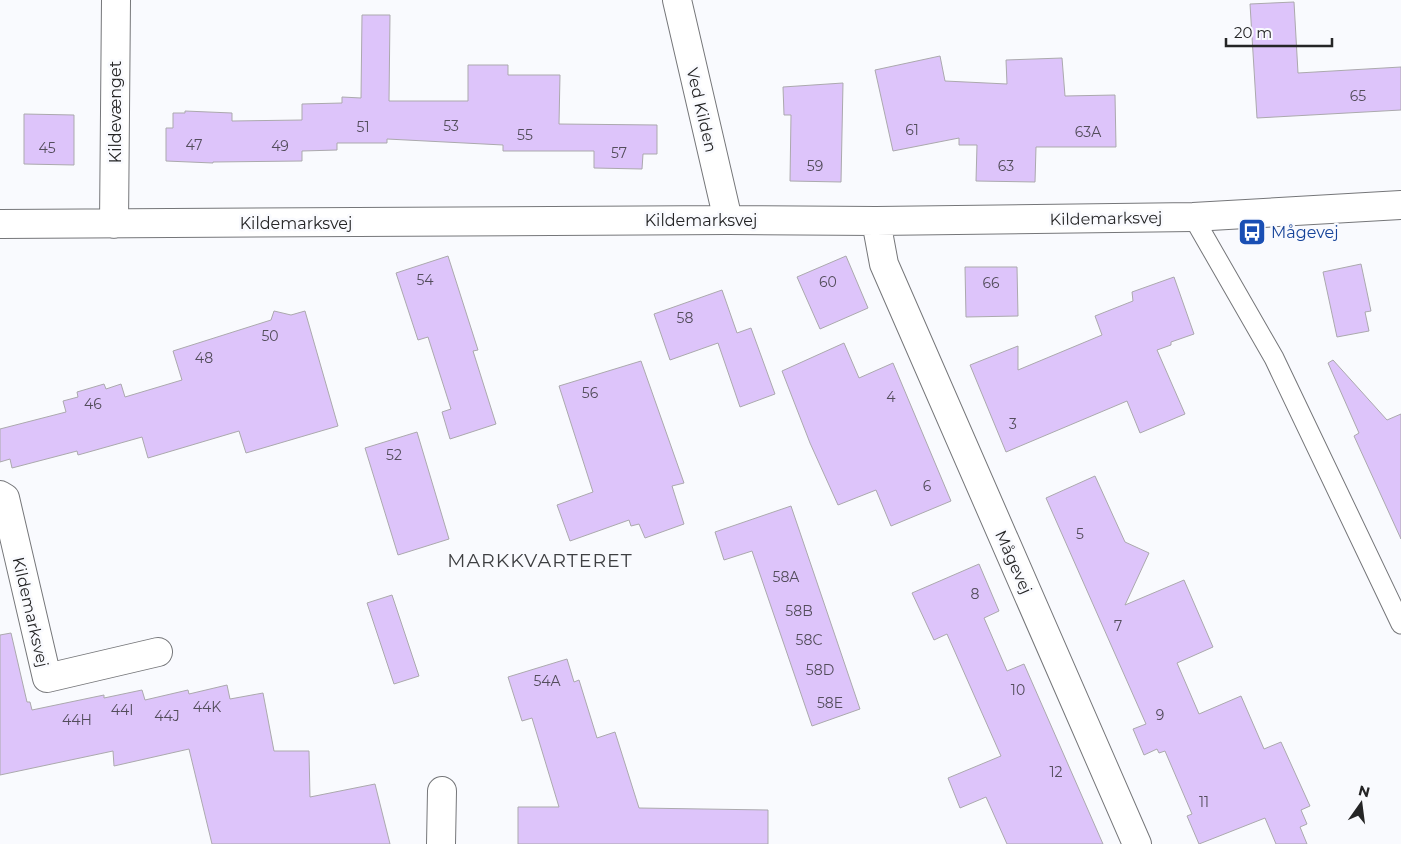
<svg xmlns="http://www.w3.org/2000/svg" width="1401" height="844" font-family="Montserrat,sans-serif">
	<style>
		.building { fill: #ddc4fa; stroke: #aba9ad }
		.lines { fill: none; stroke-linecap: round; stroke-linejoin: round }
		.service-casing { stroke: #757679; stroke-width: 21 }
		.minor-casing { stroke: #757679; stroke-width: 30 }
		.service { stroke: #fff; stroke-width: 19 }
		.minor { stroke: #fff; stroke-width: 28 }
		.labels { text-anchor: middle; stroke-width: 5; stroke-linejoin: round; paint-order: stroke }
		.number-label { font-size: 14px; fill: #534d5b }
		.street-label { font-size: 16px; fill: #252526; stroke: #f9fafe }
		.transit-label { font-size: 16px; fill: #164399; stroke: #f9fafe; text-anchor: start }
		.quarter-label { font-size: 19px; letter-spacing: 1px; fill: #3e3f42; stroke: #f9fafe }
	</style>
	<rect width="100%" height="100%" fill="#f9fafe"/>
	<path class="building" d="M1294 2 1298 73 1401 67V110L1257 118 1250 4Z
		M362 15H390L389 101H468V65H508V75H560L559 124 657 125V154H643L642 169 594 168V151H503V145L387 139V143H337V150L302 151V161L213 162V163L166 161V128H173V113H185V111L232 113V121L302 120V104L342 103V97L361 98Z
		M940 56 945 81 1007 84 1006 60 1062 58 1065 96 1115 95 1116 147H1036L1035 182 976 181 977 145H959V138L893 151 875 70Z
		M843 83 841 182 790 181 791 115H784L783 87Z
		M24 114 74 115V165L24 164Z
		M448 256 478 350 473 351 496 424 450 439 442 412 451 409 428 337 418 340 396 273Z
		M846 256 868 308 820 329 797 277Z
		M1361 264 1371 311 1365 312 1369 331 1337 337 1323 272Z
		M965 267H1017L1018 316 966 317Z
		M1174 277 1194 334 1171 342V345L1157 350 1185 414 1140 433 1127 401 1006 452 970 365 1018 346V370L1102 335 1095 316 1133 301 1132 292Z
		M722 290 737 333 751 328 775 394 740 407 718 343 670 360 654 314Z
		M274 311 291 315 305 311 338 426 246 453 239 431 148 458 142 437 78 455 77 451 12 468 10 459 0 462V429L66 412 63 401 78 397 77 392 104 384 106 389 121 384 125 397 182 380 173 351 271 320Z
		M844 343 859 378 893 363 951 501 891 526 876 490 838 505 810 443 782 371Z
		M1333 360 1387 420 1401 414V539L1354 436 1359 433 1328 363Z
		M641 361 684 483 672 486 684 524 645 538 639 524 631 526 629 520 570 541 557 505 593 492 559 386Z
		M417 432 449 539 398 555 365 448Z
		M1095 476 1125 542 1149 553 1125 605 1184 580 1213 647 1177 663 1199 714 1241 696 1264 749 1281 742 1310 806 1301 810 1307 824 1300 827 1307 844H1276L1265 818 1199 844 1187 816 1192 814 1165 751 1159 753 1157 749 1144 755 1133 729 1146 724 1046 498Z
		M791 506 860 709 812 726 752 551 724 560 715 532Z
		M979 564 999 611 984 618 1007 671 1024 664 1103 844H1007L986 797 960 808 948 778 1001 756 947 634 934 640 912 593Z
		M392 595 419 676 394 684 367 603Z
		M11 633 27 702H30L32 710 104 695V698L142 690 145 700 188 690 189 694 227 685 230 699 263 693 274 751H309L310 797 375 784 390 844H212L189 749 114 766 113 751 0 775V635Z
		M567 659 574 682 579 680 597 738 615 732 639 808 768 810V844H518V807H559L532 718 522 721 508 677Z"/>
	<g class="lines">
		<g class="service-casing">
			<path id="service" d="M1193 217 1274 358 1401 624"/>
		</g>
		<g class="minor-casing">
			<path id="minor" d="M677 0 728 220
				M876 221 884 264 1137 844
				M0 224 728 220 876 221 1193 217 1401 205
				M114 224 116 0
				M0 495 5 498 47 678 158 652
				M441 844 442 791"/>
		</g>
		<use href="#service" class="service"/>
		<use href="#minor" class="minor"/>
	</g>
	<defs>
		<g id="bus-square" transform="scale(1.4375)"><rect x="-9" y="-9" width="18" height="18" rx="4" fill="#1a4fb4" stroke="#f9fafe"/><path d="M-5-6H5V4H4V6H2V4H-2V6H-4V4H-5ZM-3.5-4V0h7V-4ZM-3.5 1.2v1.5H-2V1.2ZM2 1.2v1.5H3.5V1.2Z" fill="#fff"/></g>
	</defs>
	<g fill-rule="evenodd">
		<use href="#bus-square" x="1252" y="232"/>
	</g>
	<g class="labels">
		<g class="number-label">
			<text x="1358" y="101">65</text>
			<text x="451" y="131">53</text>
			<text x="363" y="132">51</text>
			<text x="912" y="135">61</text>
			<text x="1088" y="137">63A</text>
			<text x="525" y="140">55</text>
			<text x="194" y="150">47</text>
			<text x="280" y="151">49</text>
			<text x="47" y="153">45</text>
			<text x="619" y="158">57</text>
			<text x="815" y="171">59</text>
			<text x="1006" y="171">63</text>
			<text x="425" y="285">54</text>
			<text x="828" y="287">60</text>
			<text x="991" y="288">66</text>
			<text x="685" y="323">58</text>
			<text x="270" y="341">50</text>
			<text x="204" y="363">48</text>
			<text x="590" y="398">56</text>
			<text x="891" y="402">4</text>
			<text x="93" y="409">46</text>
			<text x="1013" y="429">3</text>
			<text x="394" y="460">52</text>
			<text x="927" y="491">6</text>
			<text x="1080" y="539">5</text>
			<text x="786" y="582">58A</text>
			<text x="975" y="599">8</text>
			<text x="799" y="616">58B</text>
			<text x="1118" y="631">7</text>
			<text x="809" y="645">58C</text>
			<text x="820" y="675">58D</text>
			<text x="547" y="686">54A</text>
			<text x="1018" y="695">10</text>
			<text x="830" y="708">58E</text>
			<text x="207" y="712">44K</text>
			<text x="122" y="715">44I</text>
			<text x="1160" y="720">9</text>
			<text x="167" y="721">44J</text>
			<text x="77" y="725">44H</text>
			<text x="1056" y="777">12</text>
			<text x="1204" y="807">11</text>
		</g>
		<g class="street-label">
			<text transform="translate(702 110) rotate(77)" y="6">Ved Kilden</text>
			<text transform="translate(115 112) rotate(-90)" y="6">Kildevænget</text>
			<text transform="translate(1106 218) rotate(-1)" y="6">Kildemarksvej</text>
			<text x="701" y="226">Kildemarksvej</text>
			<text x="296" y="229">Kildemarksvej</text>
			<text transform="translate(1014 562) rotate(66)" y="6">Mågevej</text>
			<text transform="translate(31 612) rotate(77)" y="6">Kildemarksvej</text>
		</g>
		<g class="transit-label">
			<text x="1271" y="238">Mågevej</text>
		</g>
		<g class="quarter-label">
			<text x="540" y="567">MARKKVARTERET</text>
		</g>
	</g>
	<g transform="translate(1361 804) rotate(14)" stroke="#f9fafe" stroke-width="4" paint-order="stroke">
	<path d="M0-4L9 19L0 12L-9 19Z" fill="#252526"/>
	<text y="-8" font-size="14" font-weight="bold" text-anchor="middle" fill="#252526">N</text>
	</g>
	<path d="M1226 38v8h106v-8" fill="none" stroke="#252526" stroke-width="2.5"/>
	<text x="1234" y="38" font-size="15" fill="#252526" stroke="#f9fafe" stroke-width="4" paint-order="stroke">20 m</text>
</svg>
